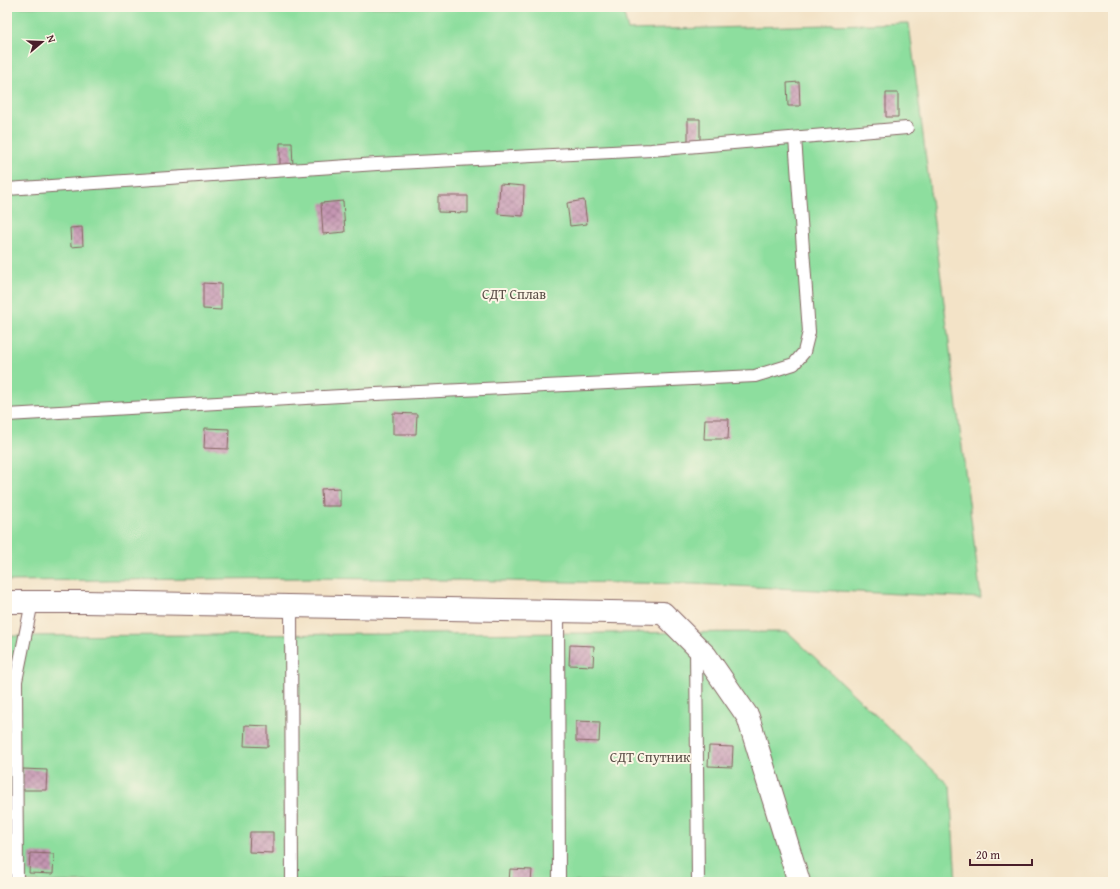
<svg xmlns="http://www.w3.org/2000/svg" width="1120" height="889" font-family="'Gentium Book Plus',serif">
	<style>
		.green { fill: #8dde9e; stroke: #6c7e64 }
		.building { fill: url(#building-cross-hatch) }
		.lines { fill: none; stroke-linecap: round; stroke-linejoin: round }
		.lane-casing { stroke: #856462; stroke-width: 14 }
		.street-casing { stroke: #856462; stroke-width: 24 }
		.lane { stroke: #fff; stroke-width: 12 }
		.street { stroke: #fff; stroke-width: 22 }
		.labels { text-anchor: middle; stroke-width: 4; stroke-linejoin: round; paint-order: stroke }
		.park-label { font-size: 14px; fill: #5b4f48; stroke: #fcf5e5 }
	</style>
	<defs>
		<pattern id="building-cross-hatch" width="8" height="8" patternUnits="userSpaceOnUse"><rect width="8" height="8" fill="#c496b2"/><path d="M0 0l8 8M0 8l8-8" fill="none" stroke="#a17a91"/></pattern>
	</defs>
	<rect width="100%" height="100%" fill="#fcf5e5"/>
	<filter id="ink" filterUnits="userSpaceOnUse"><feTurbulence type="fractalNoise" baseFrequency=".025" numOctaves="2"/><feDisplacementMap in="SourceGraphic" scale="8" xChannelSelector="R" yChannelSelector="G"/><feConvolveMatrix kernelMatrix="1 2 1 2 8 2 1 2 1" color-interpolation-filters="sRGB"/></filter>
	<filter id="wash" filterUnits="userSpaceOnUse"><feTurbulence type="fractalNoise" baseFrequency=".012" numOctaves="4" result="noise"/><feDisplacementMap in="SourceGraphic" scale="16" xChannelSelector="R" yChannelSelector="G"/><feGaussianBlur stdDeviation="0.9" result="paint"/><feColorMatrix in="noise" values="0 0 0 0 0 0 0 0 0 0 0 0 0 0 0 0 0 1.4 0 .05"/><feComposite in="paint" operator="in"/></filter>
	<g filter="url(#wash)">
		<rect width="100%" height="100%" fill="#f3e3c7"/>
		<path class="green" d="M7 7H622L628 30 909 23 981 598 693 584 314 578 7 581Z
			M788 632 950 786 956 882H7V636Z"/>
		<g id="blocks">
			<path class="building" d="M799 82 800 106H788L787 83Z
				M886 93H898V117H886Z
				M688 119H700V143H688Z
				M280 143H292L293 167H280Z
				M500 184 524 186 523 216 498 214Z
				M438 196H468V213L438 212Z
				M584 200 587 224 570 226 567 203Z
				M343 201 345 232 323 234 321 203Z
				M82 227 83 246 71 247 70 228Z
				M203 283 221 284V310L203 309Z
				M393 413 417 414 416 434H393Z
				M705 419H729L728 439H704Z
				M205 428 229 429 228 449 204 448Z
				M340 488V506H322L321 489Z
				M570 645 594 646 593 666 569 665Z
				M576 721 600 722 599 742 576 741Z
				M245 725 268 726V747L244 746Z
				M709 746 733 747 732 767 708 766Z
				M23 769 47 770 46 790H22Z
				M250 832H273V853L249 852Z
				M30 853 54 854 53 874 29 873Z
				M510 869 532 870 531 882H509Z"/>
		</g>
	</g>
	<g filter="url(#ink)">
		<use href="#blocks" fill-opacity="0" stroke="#856462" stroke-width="1"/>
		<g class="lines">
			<g class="lane-casing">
				<path id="lane" d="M7 189 377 164 651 150 907 128
					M7 415 376 394 755 376 794 364 804 352 809 332 795 138
					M291 606 292 882
					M558 611 559 882
					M696 646 698 882
					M17 882 16 681 32 602"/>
			</g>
			<g class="street-casing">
				<path id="street" d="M7 602H84L663 613 706 656 748 717 799 882"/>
			</g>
			<use href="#lane" class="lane"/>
			<use href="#street" class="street"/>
		</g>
	</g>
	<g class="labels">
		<g class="park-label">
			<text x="514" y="299">СДТ Сплав</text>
			<text x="650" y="762">СДТ Спутник</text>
		</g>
	</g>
	<rect width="1120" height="889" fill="none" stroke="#fcf5e5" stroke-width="24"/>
	<g transform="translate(42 42) rotate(71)" stroke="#fcf5e5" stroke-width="3" paint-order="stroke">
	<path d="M0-3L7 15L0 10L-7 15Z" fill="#4a1f2b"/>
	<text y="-6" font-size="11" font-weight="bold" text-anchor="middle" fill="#4a1f2b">N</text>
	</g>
	<path d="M970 859v6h62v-6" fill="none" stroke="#4a1f2b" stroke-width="2"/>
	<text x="976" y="859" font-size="12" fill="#4a1f2b" stroke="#fcf5e5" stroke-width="3" paint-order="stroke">20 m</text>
</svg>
